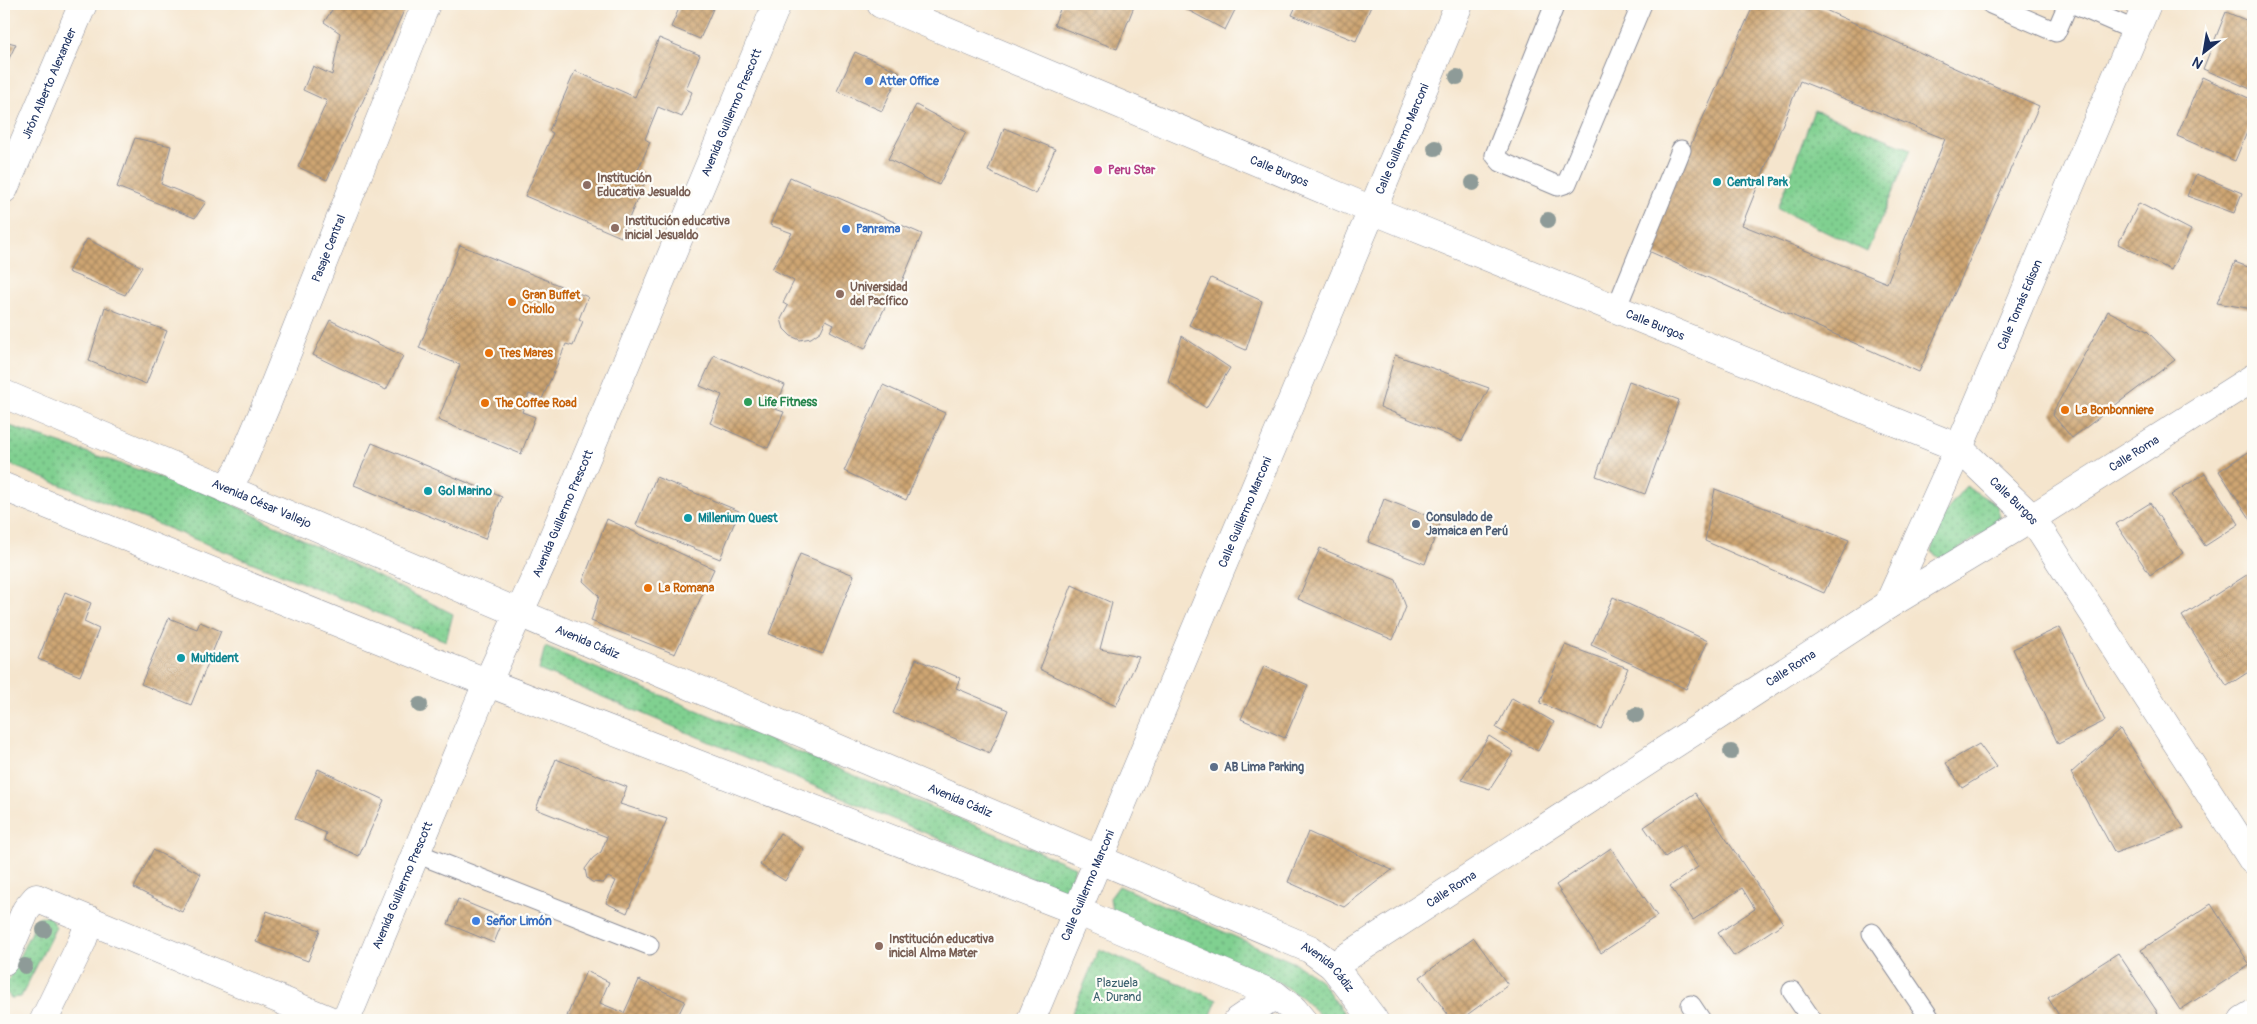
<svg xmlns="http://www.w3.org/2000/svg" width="2257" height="1024" font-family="Pangolin,sans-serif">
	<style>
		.grass { fill: url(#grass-dots); stroke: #4e8077 }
		.building { fill: url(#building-cross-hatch); fill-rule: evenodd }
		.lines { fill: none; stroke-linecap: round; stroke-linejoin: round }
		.service-casing { stroke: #888a96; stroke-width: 21 }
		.minor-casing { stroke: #888a96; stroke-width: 29 }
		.tertiary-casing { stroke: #888a96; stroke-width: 29 }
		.secondary-casing { stroke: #888a96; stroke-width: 29 }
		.service { stroke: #fff; stroke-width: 19 }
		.minor { stroke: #fff; stroke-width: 28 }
		.tertiary { stroke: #fff; stroke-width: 28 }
		.secondary { stroke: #fff; stroke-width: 28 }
		.tree { fill: #8e9b98 }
		.shop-dot { fill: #3f7fe0; stroke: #fdfcf7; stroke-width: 2 }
		.hotel-dot { fill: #d1479c; stroke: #fdfcf7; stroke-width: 2 }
		.culture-dot { fill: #0f9aa8; stroke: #fdfcf7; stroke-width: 2 }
		.education-dot { fill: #8d6e63; stroke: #fdfcf7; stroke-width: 2 }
		.food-dot { fill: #e8710a; stroke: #fdfcf7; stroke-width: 2 }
		.leisure-dot { fill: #2e9e5b; stroke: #fdfcf7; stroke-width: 2 }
		.service-dot { fill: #5c6f8a; stroke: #fdfcf7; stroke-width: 2 }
		.labels { text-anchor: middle; stroke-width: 4.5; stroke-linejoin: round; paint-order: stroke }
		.shop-label { font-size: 12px; font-weight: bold; fill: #366cbe; stroke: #fdfcf7; text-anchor: start }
		.street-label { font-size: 12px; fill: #1b2f5e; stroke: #fdfcf7 }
		.hotel-label { font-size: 12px; font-weight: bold; fill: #b23c85; stroke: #fdfcf7; text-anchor: start }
		.education-label { font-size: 12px; font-weight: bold; fill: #785e54; stroke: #fdfcf7; text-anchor: start }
		.culture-label { font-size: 12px; font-weight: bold; fill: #0d838f; stroke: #fdfcf7; text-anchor: start }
		.food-label { font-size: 12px; font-weight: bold; fill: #c56008; stroke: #fdfcf7; text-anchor: start }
		.leisure-label { font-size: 12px; font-weight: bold; fill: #27864d; stroke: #fdfcf7; text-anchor: start }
		.service-label { font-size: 12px; font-weight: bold; fill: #4e5e75; stroke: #fdfcf7; text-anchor: start }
		.park-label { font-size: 12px; fill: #395f6d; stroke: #fdfcf7 }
	</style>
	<defs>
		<pattern id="grass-dots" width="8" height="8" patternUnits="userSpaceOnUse" patternTransform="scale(1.25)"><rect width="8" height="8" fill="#80d090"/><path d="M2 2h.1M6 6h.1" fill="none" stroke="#68a979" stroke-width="1.8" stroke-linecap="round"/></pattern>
		<pattern id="building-cross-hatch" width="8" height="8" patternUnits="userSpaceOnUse" patternTransform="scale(1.25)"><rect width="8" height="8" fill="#cea572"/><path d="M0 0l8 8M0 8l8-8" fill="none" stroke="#a68761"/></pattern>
	</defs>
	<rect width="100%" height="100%" fill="#fdfcf7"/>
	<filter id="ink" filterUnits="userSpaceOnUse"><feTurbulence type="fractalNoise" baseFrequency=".02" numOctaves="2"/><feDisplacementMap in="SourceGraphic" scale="10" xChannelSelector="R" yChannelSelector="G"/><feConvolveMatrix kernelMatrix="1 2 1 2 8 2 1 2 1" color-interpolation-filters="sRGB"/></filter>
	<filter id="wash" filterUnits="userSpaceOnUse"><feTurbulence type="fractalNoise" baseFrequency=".0096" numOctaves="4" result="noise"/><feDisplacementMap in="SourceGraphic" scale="20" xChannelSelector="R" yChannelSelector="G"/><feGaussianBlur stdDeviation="1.12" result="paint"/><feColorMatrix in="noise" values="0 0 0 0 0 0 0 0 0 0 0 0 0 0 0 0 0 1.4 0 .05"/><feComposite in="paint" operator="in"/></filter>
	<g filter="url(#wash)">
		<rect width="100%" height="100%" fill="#f5e5cd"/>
		<path class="grass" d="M1814 110 1911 149 1867 252 1778 209Z
			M4 424 218 497 453 614 446 641 4 462Z
			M1966 486 1997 505 2000 518 1987 530 1943 560 1931 552C1937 526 1948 505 1966 486Z
			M545 647 1075 867 1068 893 539 670Z
			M1119 886 1295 963 1320 980 1349 1020H1325L1302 998 1278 982 1124 919 1112 910 1110 898Z
			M49 916 56 927 21 997 11 998 4 989 38 917Z
			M1099 949 1217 1000 1209 1020H1069Z"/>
		<g id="blocks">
			<path class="building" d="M336 4H407L327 180 298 167 327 101 303 90 313 66 332 75 340 33 324 22Z
				M681 4H715L700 39 671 27Z
				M1062 4H1135L1117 49 1054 25Z
				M1189 4H1238L1225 30 1186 9Z
				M1297 4H1372L1356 41 1292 15Z
				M1754 4H1812L2039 106 1919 372 1644 249ZM1800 81 1945 139 1887 283 1742 225Z
				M2226 12 2253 23V90L2203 69Z
				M659 38 700 55 686 89 692 92 682 117 658 107 645 139 650 142 638 170 648 174 621 237 525 196 553 133 549 131 575 71 635 97Z
				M4 41 16 44 4 69Z
				M855 52 900 72 882 111 837 91Z
				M2202 77 2253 100V118L2235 161 2177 136Z
				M916 105 966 132 939 185 888 159Z
				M1004 128 1055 149 1036 194 988 171Z
				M135 138 171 146 161 184 206 202 195 218 117 187Z
				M2196 174 2242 193 2234 213 2187 196Z
				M790 177 922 234 900 286 896 284 865 349 830 331 834 324 826 320 821 331 811 338 800 340 791 336 784 329 781 319 788 306 783 303 794 281 772 269 792 233 770 225Z
				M2139 203 2191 230 2171 270 2118 244Z
				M87 239 142 267 125 295 68 272Z
				M460 245 588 297 579 319 583 321 573 346 566 344 542 399 529 394 522 412 535 417 521 454 438 420 460 365 419 348Z
				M2235 262 2253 269V309L2217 303Z
				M1211 278 1262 301 1246 350 1189 325Z
				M105 307 167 331 146 384 89 361Z
				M2108 311 2147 331 2175 360 2072 438 2052 414Z
				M330 320 403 356 386 390 313 355Z
				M1182 336 1230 368 1206 408 1168 381Z
				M714 355 785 385 775 409 784 412 768 448 710 423 722 395 700 386Z
				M1395 355 1489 388 1462 441 1380 407Z
				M1629 381 1679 400 1645 494 1596 476Z
				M883 385 945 413 906 500 844 471Z
				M372 443 502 497 485 539 354 485Z
				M2253 449V523L2219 471Z
				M2205 473 2239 524 2205 546 2171 495Z
				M656 477 739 511 720 559 636 525Z
				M1715 489 1849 540 1824 593 1705 541Z
				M1384 499 1441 521 1425 564 1368 542Z
				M2150 503 2183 553 2150 575 2116 524Z
				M607 519 714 569 675 654 591 621 599 596 583 581Z
				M1320 548 1396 580 1406 607 1393 640 1298 599Z
				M800 554 854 575 823 654 769 634Z
				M2253 571V669L2227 686 2182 616Z
				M1072 585 1112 603 1100 649 1139 657 1116 706 1040 669Z
				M65 592 91 603 84 622 99 629 80 676 38 659Z
				M1613 597 1708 641 1686 689 1591 645Z
				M169 618 197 629 200 622 221 631 191 705 141 684Z
				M2060 627 2105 721 2058 744 2013 649Z
				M1565 645 1628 668 1601 729 1540 703Z
				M916 659 960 678 956 688 1008 710 990 753 893 713Z
				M1264 666 1308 685 1285 738 1241 719Z
				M1512 698 1554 722 1538 751 1496 728Z
				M2120 729 2184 828 2115 853 2071 773Z
				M1489 736 1514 752 1490 789 1461 780Z
				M1979 744 1996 767 1962 788 1946 763Z
				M556 759 627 787 620 804 667 819 627 913 606 903 616 881 608 877 603 883 592 882 587 878 585 869 593 858 601 852 607 837 536 809Z
				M318 769 384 800 359 856 324 840 326 833 295 819Z
				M1695 793 1783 923 1734 956 1718 933 1755 909 1742 888 1693 920 1670 886 1698 867 1683 845 1665 857 1644 827Z
				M1308 832 1392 870 1344 907 1288 882Z
				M780 833 804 849 785 881 760 865Z
				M1611 848 1657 916 1601 953 1556 885Z
				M153 850 201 874 182 912 134 888Z
				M458 899 504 918 494 943 448 924Z
				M2211 904 2250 965 2180 1010 2141 950Z
				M267 911 320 930 308 961 256 942Z
				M1474 938 1508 985 1460 1020H1452L1420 977Z
				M2118 953 2158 1013 2146 1020H2062L2048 998Z
				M586 971 609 982 600 1003 624 1013 639 980 685 1001 676 1020H577L567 1016Z"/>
		</g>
	</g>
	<g filter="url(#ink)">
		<use href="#blocks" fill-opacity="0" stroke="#888a96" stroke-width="1"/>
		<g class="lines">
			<g class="service-casing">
				<path id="service" d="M1555 4 1495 155 1501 162 1558 186 1567 183 1642 4
					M1991 4 2056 32 2068 4
					M2074 4 2136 31
					M1616 309 1681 150
					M416 853 649 945
					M1872 933 1931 1020
					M1792 991 1812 1020
					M1691 1005 1701 1020"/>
			</g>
			<g class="minor-casing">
				<g id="minor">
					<path id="s1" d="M881 4 1372 210 1959 448 2032 518 2253 861"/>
					<path id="s2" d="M226 489 239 469 267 403 426 4"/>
					<path id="s3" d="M1888 605 1959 448 2147 4"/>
					<path d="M4 961 26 910 36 898 329 1020"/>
					<path id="s4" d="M1333 966 1888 605 2032 518 2253 378"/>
					<path d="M44 1020 82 942 90 920"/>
					<path id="s5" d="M1031 1020 1459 4"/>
					<path d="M1238 1020 1275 995"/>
				</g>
			</g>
			<g class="tertiary-casing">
				<g id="tertiary">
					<path id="s6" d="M4 189 83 4"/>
				</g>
			</g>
			<g class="secondary-casing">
				<g id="secondary">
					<path id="s7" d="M4 394 1310 949 1333 966 1374 1020"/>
					<path d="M4 487 450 668 1077 911 1275 995 1294 1010 1302 1020"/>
					<path id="s8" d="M346 1020 488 681 543 561 777 4"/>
					<path d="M2243 1020 2253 1014"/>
				</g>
			</g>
			<use href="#service" class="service"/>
			<use href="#minor" class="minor"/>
			<use href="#tertiary" class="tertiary"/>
			<use href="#secondary" class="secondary"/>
		</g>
		<g class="tree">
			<circle cx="1457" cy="77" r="8"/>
			<circle cx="1435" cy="148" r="8"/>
			<circle cx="1473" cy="183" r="8"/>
			<circle cx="1548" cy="220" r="8"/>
			<circle cx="420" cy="705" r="8"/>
			<circle cx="1636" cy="715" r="8"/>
			<circle cx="1731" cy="752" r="8"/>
			<circle cx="44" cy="930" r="8"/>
			<circle cx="25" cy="966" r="8"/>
		</g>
	</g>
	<g class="shop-dot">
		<circle cx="869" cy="81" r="5"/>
		<circle cx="846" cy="229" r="5"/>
		<circle cx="476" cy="921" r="5"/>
	</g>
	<circle class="hotel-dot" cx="1098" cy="170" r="5"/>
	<g class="culture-dot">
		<circle cx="1717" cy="182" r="5"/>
		<circle cx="428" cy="491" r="5"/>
		<circle cx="688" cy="518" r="5"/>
		<circle cx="181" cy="658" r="5"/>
	</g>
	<g class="education-dot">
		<circle cx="587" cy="185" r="5"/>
		<circle cx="615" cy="228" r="5"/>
		<circle cx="840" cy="294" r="5"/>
		<circle cx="879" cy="946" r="5"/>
	</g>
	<g class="food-dot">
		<circle cx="512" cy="302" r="5"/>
		<circle cx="489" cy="353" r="5"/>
		<circle cx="485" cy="403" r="5"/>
		<circle cx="2065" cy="410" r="5"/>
		<circle cx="648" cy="588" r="5"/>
	</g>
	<circle class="leisure-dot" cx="748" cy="402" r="5"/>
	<g class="service-dot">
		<circle cx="1416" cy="524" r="5"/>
		<circle cx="1214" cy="767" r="5"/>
	</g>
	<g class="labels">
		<g class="shop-label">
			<text x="879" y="85">Atter Office</text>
			<text x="856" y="233">Panrama</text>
			<text x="486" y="925">Señor Limón</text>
		</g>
		<g class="street-label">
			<text dy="4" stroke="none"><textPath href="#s6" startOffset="115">Jirón Alberto Alexander</textPath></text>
			<text dy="4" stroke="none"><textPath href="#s8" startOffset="986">Avenida Guillermo Prescott</textPath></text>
			<text dy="4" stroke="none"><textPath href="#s5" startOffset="956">Calle Guillermo Marconi</textPath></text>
			<text dy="4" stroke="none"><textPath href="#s1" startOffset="432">Calle Burgos</textPath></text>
			<text dy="4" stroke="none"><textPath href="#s2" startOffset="262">Pasaje Central</textPath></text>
			<text dy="4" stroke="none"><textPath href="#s3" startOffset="328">Calle Tomás Edison</textPath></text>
			<text dy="4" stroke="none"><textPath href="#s1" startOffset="838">Calle Burgos</textPath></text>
			<text dy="4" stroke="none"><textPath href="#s4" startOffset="951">Calle Roma</textPath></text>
			<text dy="4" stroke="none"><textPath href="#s1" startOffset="1242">Calle Burgos</textPath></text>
			<text dy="4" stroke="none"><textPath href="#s7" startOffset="280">Avenida César Vallejo</textPath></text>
			<text dy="4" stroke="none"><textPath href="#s5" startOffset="551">Calle Guillermo Marconi</textPath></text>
			<text dy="4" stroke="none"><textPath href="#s8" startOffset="551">Avenida Guillermo Prescott</textPath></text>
			<text dy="4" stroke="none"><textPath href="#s7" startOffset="634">Avenida Cádiz</textPath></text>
			<text dy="4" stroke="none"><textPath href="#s4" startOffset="546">Calle Roma</textPath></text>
			<text dy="4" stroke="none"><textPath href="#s7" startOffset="1039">Avenida Cádiz</textPath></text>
			<text dy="4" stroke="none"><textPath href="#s8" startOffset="146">Avenida Guillermo Prescott</textPath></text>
			<text dy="4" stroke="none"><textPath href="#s5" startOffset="146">Calle Guillermo Marconi</textPath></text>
			<text dy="4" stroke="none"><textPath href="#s4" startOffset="141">Calle Roma</textPath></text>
			<text dy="4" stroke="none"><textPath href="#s7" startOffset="1444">Avenida Cádiz</textPath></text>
		</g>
		<g class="hotel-label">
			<text x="1108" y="174">Peru Star</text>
		</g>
		<g class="education-label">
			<text x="597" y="182">Institución<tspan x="597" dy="14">Educativa Jesualdo</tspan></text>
			<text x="625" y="225">Institución educativa<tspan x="625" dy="14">inicial Jesualdo</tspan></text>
			<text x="850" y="291">Universidad<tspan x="850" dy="14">del Pacífico</tspan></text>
			<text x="889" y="943">Institución educativa<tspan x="889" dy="14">inicial Alma Mater</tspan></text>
		</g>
		<g class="culture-label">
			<text x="1727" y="186">Central Park</text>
			<text x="438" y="495">Gol Marino</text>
			<text x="698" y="522">Millenium Quest</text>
			<text x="191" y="662">Multident</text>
		</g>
		<g class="food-label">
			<text x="522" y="299">Gran Buffet<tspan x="522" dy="14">Criollo</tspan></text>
			<text x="499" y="357">Tres Mares</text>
			<text x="495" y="407">The Coffee Road</text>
			<text x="2075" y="414">La Bonbonniere</text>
			<text x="658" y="592">La Romana</text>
		</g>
		<g class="leisure-label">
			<text x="758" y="406">Life Fitness</text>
		</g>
		<g class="service-label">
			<text x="1426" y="521">Consulado de<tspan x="1426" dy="14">Jamaica en Perú</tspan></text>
			<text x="1224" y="771">AB Lima Parking</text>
		</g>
		<g class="park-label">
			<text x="1117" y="987">Plazuela<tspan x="1117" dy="14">A. Durand</tspan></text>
		</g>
	</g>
	<rect width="2257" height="1024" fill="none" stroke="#fdfcf7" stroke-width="20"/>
	<g transform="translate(2204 52) rotate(211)" stroke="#fdfcf7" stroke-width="4" paint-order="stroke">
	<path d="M0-4L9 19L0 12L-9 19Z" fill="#1b2f5e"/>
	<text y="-8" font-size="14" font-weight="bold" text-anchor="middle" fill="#1b2f5e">N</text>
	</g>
</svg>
